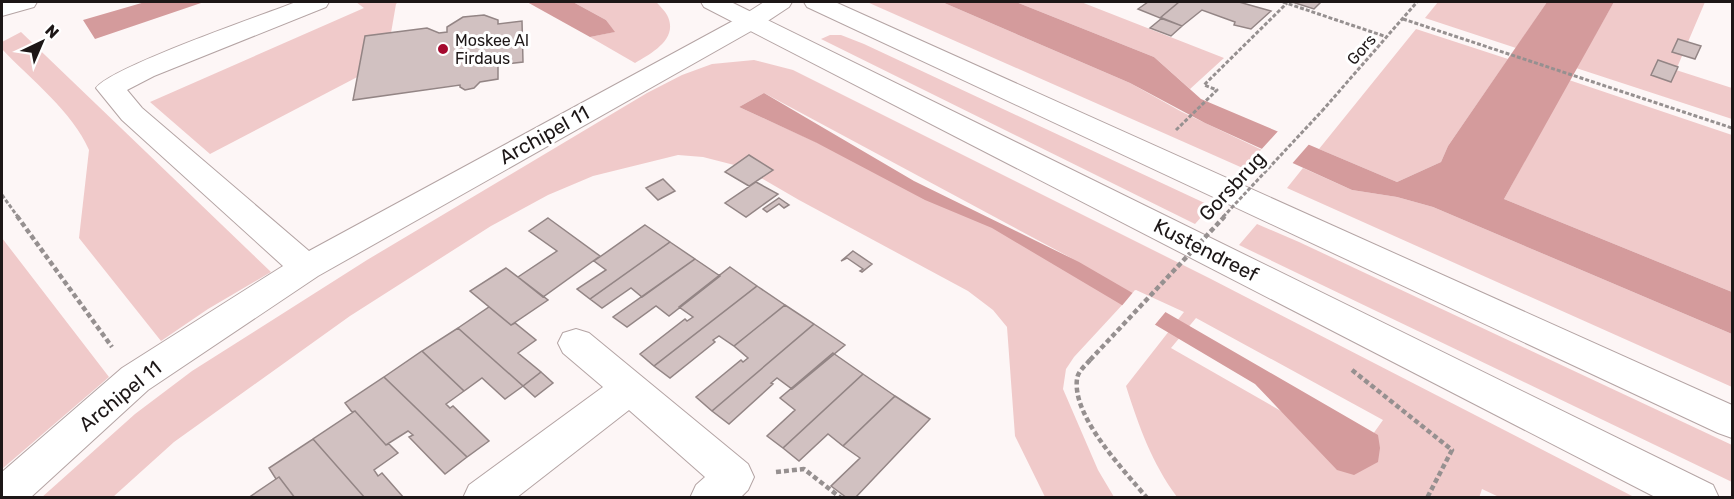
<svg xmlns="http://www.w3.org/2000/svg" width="1734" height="499" font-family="Rubik,sans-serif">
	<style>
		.green { fill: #f0caca; fill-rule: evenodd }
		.water { fill: #d49b9c }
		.pier { fill: #fdf6f6 }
		.building { fill: #d1c1c1; stroke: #938585; stroke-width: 1.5 }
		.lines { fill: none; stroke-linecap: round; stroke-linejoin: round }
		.minor-casing { stroke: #b4a4a4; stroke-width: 2 }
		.secondary-casing { stroke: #b4a4a4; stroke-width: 2 }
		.path-far1 { stroke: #969090; stroke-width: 3; stroke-dasharray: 4 2; stroke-linecap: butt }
		.path { stroke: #969090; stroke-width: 4.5; stroke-dasharray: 5 3; stroke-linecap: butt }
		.minor { fill: #fff; fill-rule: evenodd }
		.secondary { fill: #fff; fill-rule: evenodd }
		.path-bridge-far1 { stroke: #969090; stroke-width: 3; stroke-dasharray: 4 2; stroke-linecap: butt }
		.path-bridge { stroke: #969090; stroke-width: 4.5; stroke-dasharray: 5 3; stroke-linecap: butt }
		.poi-dot { fill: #a50a2f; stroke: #fff; stroke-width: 2 }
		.labels { text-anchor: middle; stroke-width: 6; stroke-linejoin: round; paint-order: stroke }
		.far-poi-label { font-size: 16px; fill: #1d1717; stroke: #fff; text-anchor: start }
		.far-street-label { font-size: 16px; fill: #1d1717; stroke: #fff }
		.street-label { font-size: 20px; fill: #1d1717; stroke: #fff }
	</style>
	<rect width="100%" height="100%" fill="#fdf6f6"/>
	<path class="green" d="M356 2H398L396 4 386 62 210 154 150 102 364 8Z
		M573 2H656C660 6 666 12 668 17 678 40 650 54 635 63L590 37 614 32 606 20Z
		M867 2H942L1130 83 1182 112 1262 150 1245 169Z
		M1016 2H1081L1224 58 1190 89 1154 57Z
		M1438 2H1547L1516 48 1425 18Z
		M1614 2H1705L1676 70 1732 88V119L1576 68Z
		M1416 29 1508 59 1448 146 1441 162 1397 182 1319 149Z
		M21 32 271 272 208 309 161 341 79 238 89 150C73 112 30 79 2 49V42Z
		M830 35H841L864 44 1211 206 1195 224 821 39Z
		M754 60 793 70 1211 279 1634 497H1499L1482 489 1479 498 1177 497C1152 463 1139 427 1126 386L1184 312 1136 290 1074 357 1066 369 1063 389 1098 470 1114 497H1045L1015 436 1007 327 993 310 968 291 799 200 742 167 703 157 678 155 593 176 548 195 491 226 350 316 174 442 113 497 41 498 135 414 192 371 367 260 647 93 682 75 712 64ZM764 93 1073 259 739 107ZM1196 318 1383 420 1358 455 1171 348Z
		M1569 80 1732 135V292L1504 199Z
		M1303 168 1352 190 1397 197 1433 207 1732 334V387L1287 188Z
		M1257 224 1299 242 1732 445V482L1239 245Z
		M2 238 109 377 2 469Z"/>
	<path class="water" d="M145 2H204L95 39 83 20Z
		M527 2H573L606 20 615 32 590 37Z
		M942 2H1016L1154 57 1201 99 1397 182 1441 162 1448 146 1547 2H1614L1504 199 1732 292V334L1433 207 1397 197 1352 190 1205 123 1130 83Z
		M764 93 914 181 1079 262 1378 435 1380 448 1378 462 1354 475 1337 470 1255 384 992 228 925 200 817 143 739 107Z"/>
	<path class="pier" d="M1280 129 1311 142 1290 166 1259 152Z
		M1135 290 1168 309 1153 327 1120 308Z"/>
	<path class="building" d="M1148 2H1179L1160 18 1138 9Z
		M1179 2H1239L1271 11 1251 29 1234 25 1235 22 1202 10 1182 26 1160 18Z
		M1292 2H1321L1314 9Z
		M484 15 498 20V24L522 21 523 62 498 65V79L480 82 474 88 465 90 460 87V85L353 100 365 36 427 28 439 33 447 32V27L463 17Z
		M1162 18 1182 26 1171 36 1150 28Z
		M1678 39 1701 46 1695 59 1672 52Z
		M1658 60 1678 67 1671 82 1651 75Z
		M749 155 773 170 749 186 725 172Z
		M663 179 675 191 658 200 646 188Z
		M756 182 778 194 746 217 725 203Z
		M779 198 789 205 784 208 779 204 767 212 763 209Z
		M548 218 600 256 543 297 518 277 557 251 529 231Z
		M645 225 670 242 590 299 577 289 606 270 594 261Z
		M670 242 695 259 642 297 631 288 602 308 590 299Z
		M853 251 872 264 862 272 860 271 863 269 847 258 841 261Z
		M695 259 720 276 669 316 656 306 627 327 613 317Z
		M730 267 757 286 654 366 640 354 685 319 687 321 693 317 679 307Z
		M506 268 548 300 511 325 470 291Z
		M757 286 785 305 734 346 719 336 713 340 715 342 670 378 654 366Z
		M785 305 814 324 712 411 696 397 741 360 743 362 748 358 734 346Z
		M489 307 511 325 515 323 536 340 518 353 541 372 523 386 458 328Z
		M814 324 845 345 792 389 777 378 771 383 773 384 729 424 712 411Z
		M458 328 523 386 505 399 482 378 464 391 422 351Z
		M422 351 464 391 446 404 450 408 453 406 489 441 467 457 384 377Z
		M833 353 863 374 783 448 767 436 795 410 780 398Z
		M541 372 553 383 535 397 523 386Z
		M863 374 895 396 843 446 828 434 799 461 783 448Z
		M384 377 467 457 445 474 409 437 413 435 408 431 386 445 355 411 352 412 345 403Z
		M895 396 930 419 855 498H847L831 486 860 458 843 446Z
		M355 411 386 445 389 444 398 453 374 470 378 476 382 473 404 498H365L313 439Z
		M313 439 365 498H295L279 477 276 479 269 468Z
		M279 477 295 498H248L276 479Z"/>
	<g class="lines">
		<g class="minor-casing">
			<path id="minor" d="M296 2H329L326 7 154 76 127 90 142 108 309 251 742 16 764 2H792L789 7 760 26 318 276 148 390 30 498H2V472L122 368 283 266 122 120 96 88C111 67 263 15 296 2Z
				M576 329 589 333 748 464 754 477 748 490 740 498H690L696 485 705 477 629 410 516 498H463L469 485 603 387 563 353 558 343 563 333Z"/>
		</g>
		<g class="secondary-casing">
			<path id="secondary" d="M2 2H37L34 7 2 16Z
				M701 2H731L1713 485 1719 498H1657L704 7Z
				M804 2H835L1732 405V438L1718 433 807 7Z"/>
		</g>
		<path class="path-far1" d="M1283 2 1387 37
			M1403 19 1732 128
			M1322 111 1417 2
			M1176 130 1217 90 1204 85 1287 3
			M2 195 18 217"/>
		<path class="path" d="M17 216 112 347
			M1090 360C1085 366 1078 371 1077 379 1072 417 1124 470 1147 498
			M1352 370 1452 450 1427 498
			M776 472 804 469 841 498"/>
		<use href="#minor" class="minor"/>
		<use href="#secondary" class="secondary"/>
		<path class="path-bridge-far1" d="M1223 217 1322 111"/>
		<path class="path-bridge" d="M1090 360 1225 216"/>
	</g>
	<circle class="poi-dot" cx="443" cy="49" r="6"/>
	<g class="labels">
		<g class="far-poi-label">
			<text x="455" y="46">Moskee Al<tspan x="455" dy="18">Firdaus</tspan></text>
		</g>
		<g class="far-street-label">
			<text transform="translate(1361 49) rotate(-49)" y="6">Gors</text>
		</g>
		<g class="street-label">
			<text transform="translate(544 135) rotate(-29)" y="7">Archipel 11</text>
			<text transform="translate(1232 186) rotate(-47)" y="7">Gorsbrug</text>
			<text transform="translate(1206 250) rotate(27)" y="7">Kustendreef</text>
			<text transform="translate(120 396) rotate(-39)" y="7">Archipel 11</text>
		</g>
	</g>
	<rect width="1734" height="499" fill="none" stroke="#1d1717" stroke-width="6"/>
	<g transform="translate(42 42) rotate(44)" stroke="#ffffff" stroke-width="4.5" paint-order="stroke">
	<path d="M0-4.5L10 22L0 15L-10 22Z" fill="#1d1717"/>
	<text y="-9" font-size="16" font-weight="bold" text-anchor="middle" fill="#1d1717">N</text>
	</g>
</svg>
